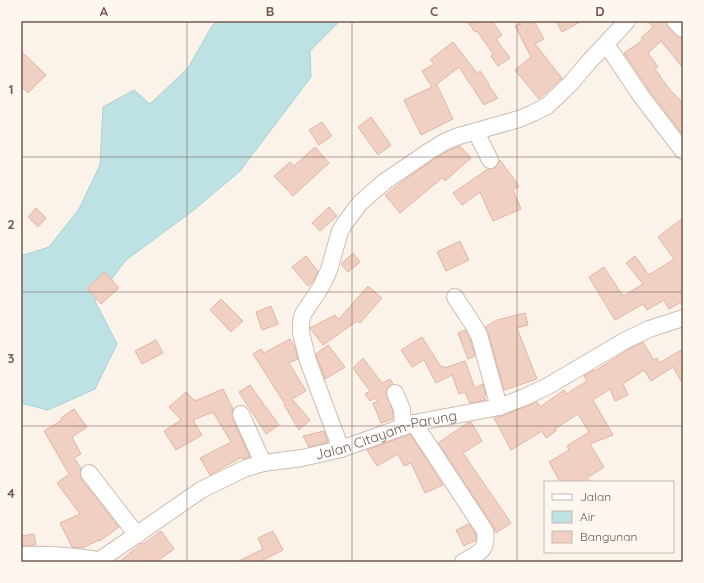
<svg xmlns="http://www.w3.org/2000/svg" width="704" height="583" font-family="Quicksand,sans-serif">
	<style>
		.water { fill: #bee2e4; stroke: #a5d3d6 }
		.building { fill: #efd0c3; stroke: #e1b5a4 }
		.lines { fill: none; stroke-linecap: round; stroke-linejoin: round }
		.minor-casing { stroke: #cfbcb2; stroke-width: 18 }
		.minor { stroke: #fff; stroke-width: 16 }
		.grid { fill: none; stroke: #75584e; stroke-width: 1; stroke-opacity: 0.55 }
		.labels { text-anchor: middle; stroke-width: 3; stroke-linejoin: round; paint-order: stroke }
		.street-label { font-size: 14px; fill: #75584e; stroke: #fef7f0 }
		.neatline { fill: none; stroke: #75584e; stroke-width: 1.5 }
		.grid-label { font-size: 13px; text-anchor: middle; font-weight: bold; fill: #75584e }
	</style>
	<rect width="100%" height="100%" fill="#fbf3ea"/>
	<path class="water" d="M218 21H340L310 51 311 77 240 171 194 210 126 260 95 301 117 344 95 389 48 410 21 403V256L49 247 79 209 100 165 103 107 134 90 150 104 188 68 212 26Z"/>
	<path class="building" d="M467 21H492L502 35 496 39 510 58 498 66 491 56 493 54 477 31 475 32Z
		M518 21H534L544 39 535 44 562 78 539 99 515 70 531 57 515 26 519 24 521 26Z
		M556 21H582L562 32Z
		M648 21H666L668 27 676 36 683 38V68L661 41 648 53 658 67 655 69 670 90 683 103V135L649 90 624 53 643 40 641 38 653 27Z
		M453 42 477 73 480 71 489 84 488 85 498 98 484 105 459 67 436 85H437L453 119 421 135 404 100 432 87 422 71 434 64 430 60Z
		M21 51 46 75 28 93 21 86Z
		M371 117 391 145 378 155 358 127Z
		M322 122 332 136 319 145 309 130Z
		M460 146 471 158 445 181 442 178 400 213 385 195 406 179 436 158 450 150Z
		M315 147 329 163 293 196 274 176 290 162 294 166Z
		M500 160 519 186 513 190 521 209 493 221 480 192 462 205 453 193 488 169 495 168Z
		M329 207 337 216 320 231 312 223Z
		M36 208 46 218 38 227 28 217Z
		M683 218V301L669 309 664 300 647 310 643 304 615 320 589 277 604 267 623 296 643 284 626 263 635 256 649 275 674 259 658 237Z
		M460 241 469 260 446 271 437 252Z
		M353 253 360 262 348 272 341 264Z
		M306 256 318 271 313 282 308 286 292 267Z
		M105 272 119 288 101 304 87 288Z
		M368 286 382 298 360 323 357 321 323 345 310 328 335 315 339 319Z
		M221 299 243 321 231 332 210 310Z
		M271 306 278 324 262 330 256 312Z
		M525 313 528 325 517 328 537 379 504 390 488 332 485 327 497 320Z
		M465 330 470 339 475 356 468 359 458 333Z
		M422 337 441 367 443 366 444 368 465 361 475 388 483 384 486 395 484 396 486 400 470 403 465 392 459 394 452 375 436 383 424 360 412 367 401 350Z
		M290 339 295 347 298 359 289 363 306 391 292 399 310 420 299 430 284 405 285 404 253 354 261 349 264 353Z
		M156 340 163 353 142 364 135 351Z
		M643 342 654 360 657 358 659 363 683 349V384L673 367 651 381 644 370 623 384 628 395 615 401 610 389 593 400 613 435 590 444 604 467 587 478 590 482H560L549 462 569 450 567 446 589 432 578 414 555 429 556 431 546 438 542 431 511 450 494 418 502 416 537 402 540 407 564 390 566 394 587 381 584 376 588 373 594 370 595 371 631 348Z
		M328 345 345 367 325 379 316 354Z
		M363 358 382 383 390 379 393 384 388 387 386 392 393 411V419L381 423 373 403 378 402 375 398 370 401 365 394 370 391 353 368Z
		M250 385 279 425 266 434 239 392Z
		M223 389 233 409 232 413V418L250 457 243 459 242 457 210 475 200 458 231 442 213 412 193 420 202 435 176 450 164 431 181 420 169 407 186 392 195 401Z
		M74 409 87 427 72 437 81 454 74 458 81 468 80 475 81 479 119 527 100 541 99 540 82 548 72 547 60 523 80 514 57 483 69 474 44 431 62 420 61 418Z
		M469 422H471L482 441 463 453 511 523 496 533 493 526 438 443Z
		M324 431 328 442 309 447 303 436Z
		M410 434 443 485 425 493 411 463 404 466 398 454 377 466 367 450Z
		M469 524 476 534V540L464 546 456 530Z
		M161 531 174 549 156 562H119L142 543 143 544Z
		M273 531 283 550 259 562H237L263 549 258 538Z
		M34 534 36 545 21 546V536Z"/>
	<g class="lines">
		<g class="minor-casing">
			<g id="minor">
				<path d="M675 21 683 29"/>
				<path d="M606 44 641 96 683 151"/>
				<path d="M476 132 490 160"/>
				<path d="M455 297 474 326 479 335 499 407"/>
				<path d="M395 393 402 409 403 427"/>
				<path d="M241 414 263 463"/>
				<path d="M414 423 485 531C488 551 479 553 463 562"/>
				<path d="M341 449 308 361 301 333V322L303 314 321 287 329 270 340 231 345 223 360 203 384 182 431 150 446 141 459 136 519 119 533 113 547 106 571 83 587 64 627 21"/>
				<path d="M89 473 137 535"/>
				<path d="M21 555C47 554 73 556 98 560"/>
				<path id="s1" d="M97 562 201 490 246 468 263 463 302 458 341 449 414 423 499 407 525 397 548 386 626 340 649 329 683 318"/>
			</g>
		</g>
		<use href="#minor" class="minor"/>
	</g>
	<path class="grid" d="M187 21V562M352 21V562M517 21V562M21 157H683M21 292H683M21 426H683"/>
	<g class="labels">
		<g class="street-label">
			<text dy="5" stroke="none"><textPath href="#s1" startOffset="321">Jalan Citayam-Parung</textPath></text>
		</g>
	</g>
	<rect width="704" height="583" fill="none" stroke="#fef7f0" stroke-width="44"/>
	<rect x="544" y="481" width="130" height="72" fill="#fef7f0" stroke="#c7b7af"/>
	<rect x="552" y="494" width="20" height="6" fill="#ffffff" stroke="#c7b7af"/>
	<text x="580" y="501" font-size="12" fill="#75584e">Jalan</text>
	<rect x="552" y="511" width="20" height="12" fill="#bee2e4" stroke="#c7b7af"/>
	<text x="580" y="521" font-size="12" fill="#75584e">Air</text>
	<rect x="552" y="531" width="20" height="12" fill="#efd0c3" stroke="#c7b7af"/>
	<text x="580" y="541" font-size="12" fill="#75584e">Bangunan</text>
	<rect x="22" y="22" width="660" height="539" class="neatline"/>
	<g class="grid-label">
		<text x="104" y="16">A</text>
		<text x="270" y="16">B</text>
		<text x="434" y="16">C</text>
		<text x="600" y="16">D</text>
		<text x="11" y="94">1</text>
		<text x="11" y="229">2</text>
		<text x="11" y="363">3</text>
		<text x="11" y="498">4</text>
	</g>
</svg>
